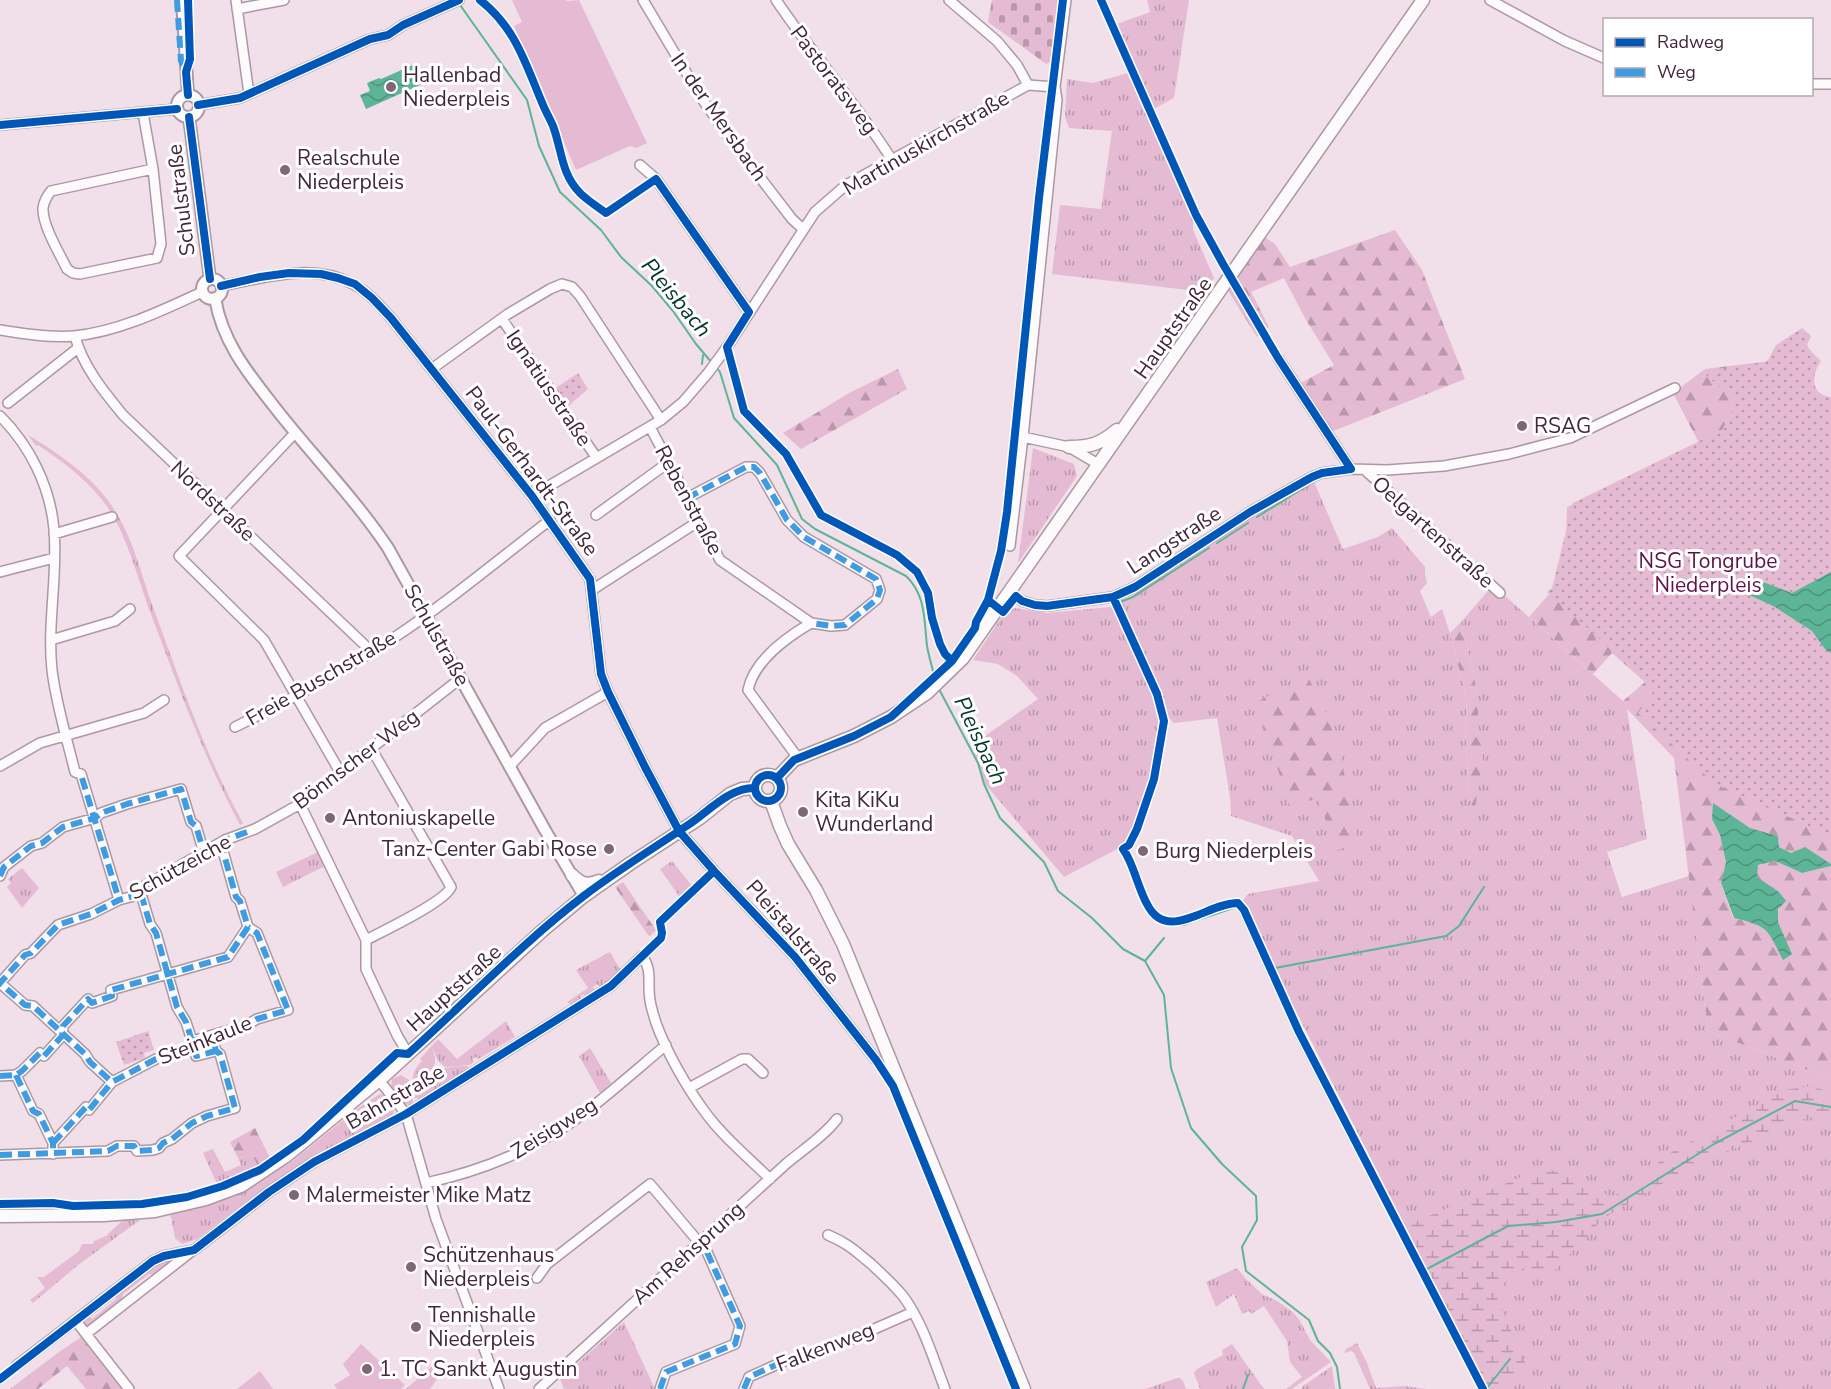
<svg xmlns="http://www.w3.org/2000/svg" width="1831" height="1389" font-family="'Nunito Sans',sans-serif">
	<style>
		.grass { fill: url(#grass-tufts) }
		.forest { fill: url(#forest-firs) }
		.wetland { fill: url(#wetland-marsh) }
		.cemetery { fill: url(#cemetery-stones) }
		.park { fill: url(#park-dots) }
		.pitch { fill: #e4bbd3 }
		.water { fill: url(#water-waves) }
		.lines { fill: none; stroke-linecap: round; stroke-linejoin: round }
		.stream { stroke: #5db496; stroke-width: 2 }
		.minor-casing { stroke: #ac98a4; stroke-width: 12 }
		.tertiary-casing { stroke: #ac98a4; stroke-width: 14 }
		.secondary-casing { stroke: #ac98a4; stroke-width: 15 }
		.minor { stroke: #fdfafc; stroke-width: 9 }
		.tertiary { stroke: #fdfafc; stroke-width: 10 }
		.secondary { stroke: #fdfafc; stroke-width: 12 }
		.quiet { stroke: #3f9ce2; stroke-width: 6; stroke-dasharray: 12 6; stroke-linecap: butt }
		.cycleway-casing { stroke: #fff; stroke-width: 11 }
		.cycleway { stroke: #0057b8; stroke-width: 8 }
		.poi-dot { fill: #806776; stroke: #fff; stroke-width: 2 }
		.labels { text-anchor: middle; stroke-width: 6; stroke-linejoin: round; paint-order: stroke }
		.poi-label { font-size: 21px; fill: #432638; stroke: #fff; text-anchor: start }
		.street-label { font-size: 21px; fill: #432638; stroke: #fff }
		.park-label { font-size: 21px; fill: #611149; stroke: #fff }
		.water-label { font-size: 22px; font-style: italic; fill: #033825; stroke: #fff }
	</style>
	<defs>
		<pattern id="grass-tufts" width="24" height="20" patternUnits="userSpaceOnUse" patternTransform="scale(1.5)"><rect width="24" height="20" fill="#e4bbd3"/><path d="M3 7l-1-3M5 7V3M7 7l1-3M15 17l-1-3M17 17v-4M19 17l1-3" fill="none" stroke="#ba98ac"/></pattern>
		<pattern id="forest-firs" width="22" height="20" patternUnits="userSpaceOnUse" patternTransform="scale(1.5)"><rect width="22" height="20" fill="#e4bbd3"/><path d="M5 1l3.5 6h-7zM16 11l3.5 6h-7z" fill="#ba98ac"/></pattern>
		<pattern id="wetland-marsh" width="20" height="14" patternUnits="userSpaceOnUse" patternTransform="scale(1.5)"><rect width="20" height="14" fill="#e4bbd3"/><path d="M1 5h8M5 5V1M11 12h8M15 12V8" fill="none" stroke="#ba98ac"/></pattern>
		<pattern id="cemetery-stones" width="16" height="16" patternUnits="userSpaceOnUse" patternTransform="scale(1.5)"><rect width="16" height="16" fill="#e4bbd3"/><path d="M2 7V4a2 2 0 0 1 4 0v3zM10 15v-3a2 2 0 0 1 4 0v3z" fill="#ba98ac"/></pattern>
		<pattern id="park-dots" width="8" height="8" patternUnits="userSpaceOnUse" patternTransform="scale(1.5)"><rect width="8" height="8" fill="#e4bbd3"/><path d="M2 2h.1M6 6h.1" fill="none" stroke="#ba98ac" stroke-width="1.8" stroke-linecap="round"/></pattern>
		<pattern id="water-waves" width="16" height="10" patternUnits="userSpaceOnUse" patternTransform="scale(1.5)"><rect width="16" height="10" fill="#5db496"/><path d="M0 5q4-4 8 0t8 0" fill="none" stroke="#4e927b"/></pattern>
	</defs>
	<rect width="100%" height="100%" fill="#f1e0e9"/>
	<path class="grass" d="M1147 0H1189L1174 98 1152 110 1114 25 1150 12Z
		M1128 73 1193 216V230L1214 278 1205 292 1052 274 1060 205 1101 209 1112 131 1069 128 1065 117 1067 79 1093 83Z
		M28 435C56 452 86 472 106 498 131 529 140 571 153 607 180 680 205 755 243 823L240 825C204 758 178 686 151 614 138 580 126 530 103 501 85 478 62 461 38 445L36 446Z
		M1033 448 1074 464 1077 476 1018 563Z
		M1312 477 1343 549 1378 537 1392 528 1425 567V574L1427 583 1420 591 1431 617 1442 609 1450 633 1467 700 1465 726 1469 794 1478 722V695L1461 622 1493 585 1623 701 1627 709 1647 839 1607 852 1622 897 1689 876 1708 1031 1831 1079V1389H1488L1275 970 1250 917 1241 903 1248 894 1319 881 1292 836 1231 816 1230 797 1217 718 1174 723 1169 718 1159 719V740L1146 791 1130 839 1121 847 1064 877 985 784 972 745 1038 699 1017 676 998 664 973 660 1005 612 1015 608 1047 613 1111 607 1124 601Z
		M318 852 325 866 283 887 276 872Z
		M672 861 693 887 681 899 660 869Z
		M22 868 39 888 22 908 7 887 11 883 8 879Z
		M610 952 620 969 613 978 600 987 597 984 593 987 595 990 586 996 584 994 580 996 581 999 572 1005 567 1002 588 988 576 970Z
		M506 1021 515 1037 478 1059 476 1057 472 1059 474 1062 470 1065 445 1067 438 1061 432 1047C433 1052 436 1058 435 1062 434 1071 418 1081 413 1090 411 1079 413 1069 422 1061L420 1059 438 1039 457 1059Z
		M590 1048 611 1083 600 1093 579 1056Z
		M461 1066H467L469 1068 422 1098 419 1099 415 1098 413 1092C425 1071 439 1068 461 1066Z
		M401 1075 409 1080 413 1101 411 1106 403 1103 391 1088 392 1079Z
		M380 1094C392 1096 397 1106 392 1116L249 1202 245 1203 197 1239 182 1244 175 1238 170 1212 255 1184 291 1162 361 1106Z
		M213 1149 225 1172 241 1165 239 1160 246 1155H252L258 1166 217 1184 203 1153Z
		M124 1219 140 1220 78 1265 33 1303 30 1300 45 1288 37 1277H44L79 1251 82 1244H93L94 1241 106 1236Z
		M1237 1268 1246 1279 1262 1294 1277 1301 1293 1312 1300 1321 1310 1340 1331 1362 1292 1389H1286L1302 1377 1290 1362 1287 1341 1264 1306 1251 1314 1249 1311 1242 1314 1234 1294 1216 1307 1206 1282Z
		M624 1322 655 1389H564L560 1379Z
		M1357 1343 1367 1363 1376 1388 1404 1386 1426 1389H1370L1354 1353 1351 1351 1344 1353 1346 1349Z
		M1232 1344 1264 1389H1200L1194 1373 1197 1369 1223 1355 1222 1350Z
		M432 1366 438 1378 430 1389H406Z
		M1332 1366 1335 1389H1301L1303 1386Z
		M1177 1378H1180L1183 1381 1186 1389H1145Z"/>
	<path class="forest" d="M1395 230 1422 270 1465 379 1328 433 1297 385 1334 365 1306 320 1284 278 1251 292 1269 327 1257 337 1225 286 1261 235 1275 244 1290 267Z
		M1779 360 1831 653V864L1805 848 1791 853 1779 847 1778 836 1750 828 1714 804 1712 819 1720 835 1726 862 1721 884 1733 918C1769 927 1766 927 1783 959L1791 954 1778 922 1779 892 1756 877 1758 865 1775 861 1802 873 1831 866V1079L1708 1031 1674 758 1627 709 1623 701 1645 682 1612 653 1593 674 1529 617 1565 576 1567 507 1635 482 1700 445 1673 393 1705 369Z
		M898 369 907 389 801 449 783 433 851 392Z
		M1461 622 1478 695V722L1483 758 1474 815 1469 794 1465 726 1467 700 1450 633Z
		M1308 677 1336 733 1358 842 1335 851 1319 799 1289 804 1256 702Z
		M623 882 656 930 650 936 648 935 615 887Z
		M255 1128 270 1158 258 1166 252 1155H246L239 1160 230 1142Z
		M168 1259 169 1264 157 1276 149 1274 123 1294 122 1303 89 1327 82 1323 88 1314 92 1319 116 1299V1292L155 1263Z
		M86 1334 129 1389H86L67 1366 38 1389H10L63 1349Z"/>
	<path class="wetland" d="M1810 1086 1831 1092V1121L1809 1117 1685 1170 1604 1218 1551 1274 1524 1268 1494 1291 1528 1369 1495 1389H1488L1405 1226 1545 1167 1612 1197 1654 1172 1661 1158 1785 1090Z"/>
	<path class="cemetery" d="M992 0H1059L1052 61 1046 64 988 22Z"/>
	<path class="park" d="M1802 328 1811 336 1807 345 1809 349 1821 361C1811 375 1810 395 1831 397V836L1715 784 1638 713 1654 691 1611 649 1547 592 1552 588 1573 503 1722 430 1736 403 1735 400 1706 375 1716 369 1761 364 1768 360 1776 345Z
		M578 373 588 389 567 407 554 389Z
		M148 1031 154 1050 144 1053 145 1058 124 1065 116 1042Z"/>
	<path class="pitch" d="M512 0H566L567 1 579 0 647 143 636 148 630 146 576 170 514 26 522 22Z
		M361 1344 405 1385 401 1389H337L334 1385 350 1375 343 1364Z
		M260 1371 273 1389H237Z"/>
	<path class="water" d="M413 65 422 84 366 109 360 95 370 91 367 83 379 78 381 79Z
		M1831 572V653L1825 649 1812 631 1775 607 1745 593 1747 582 1758 580 1792 593Z
		M1713 803 1750 828 1778 836 1779 847 1791 853 1805 847 1831 864V866L1802 873 1775 861 1758 865 1757 877 1779 892 1786 901 1778 909V922L1792 954 1783 960C1766 927 1769 927 1734 918L1721 883 1726 862 1720 835 1712 819Z"/>
	<g class="lines">
		<path class="stream" d="M458 2 527 100 539 146 560 192 601 230 621 257 652 286 673 311 696 344 712 363
			M702 364 703 355
			M716 367 720 372 734 418 777 465 802 519 815 529 906 576C926 595 924 620 927 646 929 657 932 667 935 678
			M1257 517 1310 484
			M1217 543 1248 523
			M1120 602 1133 597 1209 548
			M939 689 978 763 984 784 1000 818 1044 862 1058 891 1092 918 1123 949 1145 961 1164 995 1171 1068 1191 1128 1222 1164 1256 1196 1257 1220 1242 1247 1246 1271 1309 1320 1318 1341 1330 1353 1337 1367 1340 1389
			M1183 925 1236 907 1241 914 1297 1038 1479 1389
			M1145 961 1164 938
			M1272 962 1275 968 1446 936 1459 926 1484 887
			M1275 968V974L1298 1022 1478 1373
			M1425 1270 1508 1226 1556 1222 1602 1214 1714 1144 1795 1101 1831 1107
			M1243 1389 1248 1375
			M1486 1389 1510 1359"/>
		<g class="minor-casing">
			<path id="minor" d="M236 0 249 94
				M643 0 702 99 732 141 792 219 803 229
				M776 0C813 55 857 104 892 160
				M949 0 997 41 1017 65 1028 85
				M1490 0 1565 41 1604 58
				M237 9 284 0
				M1812 84H1831
				M198 105 240 98 370 39 388 35 403 25 459 0
				M143 113 153 169 161 244 157 258 80 274 73 273 67 269C60 254 42 225 43 208 44 201 47 196 51 191L153 169
				M0 125 177 109
				M640 165 656 179 749 312
				M221 286C265 278 311 262 353 284 368 292 380 306 391 318L532 496 590 579 601 674 608 692 645 767 679 831 714 871 795 957 876 1060
				M502 319 596 457
				M0 330C24 334 50 338 74 336 118 332 163 310 202 292
				M75 336C82 365 104 392 123 415L371 651
				M1278 358 1351 469
				M433 368 508 314 550 289 562 284 572 287 580 296 661 420
				M8 403 78 348
				M0 416C30 446 50 486 54 529 58 576 47 623 52 670 56 704 67 739 75 772L81 774 119 900
				M650 427 720 560 811 623C787 637 754 661 748 690L798 758
				M294 434 179 556 264 640 340 772
				M1023 437 1069 447 1098 464
				M1366 471 1500 593
				M532 496 661 420 683 402 708 373 727 347 815 212 846 185 1028 85 1055 87
				M687 498 746 467H754L760 473 787 520 804 537 876 579 880 590 877 599 845 625 831 626 811 623
				M596 515 669 462
				M54 534 112 517
				M1010 546 1023 437 1057 100 1055 87 1066 0
				M0 572 54 558
				M592 590 699 521
				M1009 592 1022 601 1035 605 1047 606 1113 597 1135 587 1250 512 1312 477 1322 473 1351 469 1387 470 1444 466 1509 454 1570 438 1675 388
				M51 640 115 621 130 609
				M235 727C289 700 342 672 392 639 447 603 498 560 550 520
				M0 766 40 743 144 713 164 700
				M510 766 545 728 608 692
				M300 804 366 940V969L397 1035 408 1054
				M0 876 4 867 31 846 42 843 63 827 95 818 101 813 127 804 181 789 191 822 196 826 204 853
				M141 894 150 924 156 933 177 1007 186 1022 192 1041
				M248 927 257 933 288 1010 257 1019 247 1025 192 1041 194 1048 156 1059 112 1082 90 1062 85 1054 33 1006 25 1005 0 983 25 955 31 953 58 925 91 914 119 900 141 894 143 887 225 840 255 829 300 804 461 678
				M366 940C383 931 445 902 451 887L371 748
				M194 1048 196 1056 216 1051
				M16 1075 33 1111 39 1114 53 1143V1154
				M0 1076 16 1075 22 1071 40 1053 44 1056 62 1036 63 1026 88 999 92 1003 112 996 111 990 228 957 248 927 240 901 236 897 221 844
				M379 1080 406 1114 436 1219 499 1389
				M689 1088 742 1059H748L763 1073
				M53 1143 86 1107 89 1110 112 1082
				M0 1155 108 1151 117 1146H134L137 1151 153 1150 159 1148 163 1143 172 1139 192 1123 207 1116 235 1108 220 1054 216 1051 212 1036
				M426 1183C486 1170 543 1146 592 1107 617 1087 641 1066 666 1045
				M828 1235C847 1243 854 1250 870 1263 882 1274 893 1284 903 1296 923 1323 933 1358 945 1389
				M537 1278 547 1264 650 1184 707 1252 740 1326 735 1344 666 1372 660 1389
				M76 1321 86 1334 192 1251
				M86 1334 129 1389
				M16 1366 153 1261 164 1256 194 1250 269 1192 314 1162 406 1114 611 986 642 956C653 970 647 984 650 1000 651 1008 654 1016 656 1023 666 1051 687 1088 705 1112 723 1137 748 1157 770 1179
				M539 1389 787 1163C804 1149 824 1136 837 1119
				M744 1389 749 1377 787 1360 797 1361 824 1351 913 1312"/>
		</g>
		<g class="tertiary-casing">
			<path id="tertiary" d="M182 0 188 95
				M177 106a11 11 0 1 1 22 0a11 11 0 1 1-22 0Z
				M189 117 210 279
				M202 289a10 10 0 1 1 20 0a10 10 0 1 1-20 0Z
				M215 298C222 341 247 372 273 405 310 453 354 497 388 548L545 830 584 896"/>
		</g>
		<g class="secondary-casing">
			<path id="secondary" d="M1069 447C1091 447 1100 444 1117 430
				M755 788a13 13 0 1 1 26 0a13 13 0 1 1-26 0Z
				M777 778 794 760 854 736 891 717 927 693 963 658 1423 0
				M771 801 780 826 788 844 816 890 843 944 1024 1389
				M572 875C581 884 587 886 599 881
				M0 1216 104 1215 155 1211 206 1199 241 1186 286 1156 384 1076 542 931 584 896 631 863 700 818 730 794 742 789 754 788"/>
		</g>
		<use href="#minor" class="minor"/>
		<use href="#tertiary" class="tertiary"/>
		<use href="#secondary" class="secondary"/>
		<path class="quiet" d="M177 0 181 61 186 72
			M687 498 746 467H754L760 473 787 520 804 537 876 579 880 590 877 599 845 625 831 626 811 623
			M82 778 119 900
			M247 832 225 840 143 887 141 894 119 900 91 914 58 925 31 953 25 955 0 983 25 1005 33 1006 85 1054 90 1062 112 1082 156 1059 194 1048 192 1041 247 1025 257 1019 288 1010 257 933 248 927
			M0 876 4 867 31 846 42 843 63 827 95 818 101 813 127 804 181 789 191 822 196 826 204 853
			M141 894 150 924 156 933 177 1007 186 1022 192 1041
			M194 1048 196 1056 216 1051
			M16 1075 33 1111 39 1114 53 1143V1154
			M0 1076 16 1075 22 1071 40 1053 44 1056 62 1036 63 1026 88 999 92 1003 112 996 111 990 228 957 248 927 240 901 236 897 221 844
			M53 1143 86 1107 89 1110 112 1082
			M0 1155 108 1151 117 1146H134L137 1151 153 1150 159 1148 163 1143 172 1139 192 1123 207 1116 235 1108 220 1054 216 1051 212 1036
			M660 1389 666 1372 735 1344 740 1326 707 1252 700 1242
			M744 1389 749 1377 787 1360 797 1361"/>
		<g class="cycleway-casing">
			<path id="cycleway" d="M480 0C516 28 526 65 543 105 546 112 550 119 553 126 562 150 561 174 580 193 588 201 598 207 606 213L656 179 749 312 727 347 744 411 786 454 821 515 897 555 917 572 928 593 932 618 940 644 945 654 952 661
				M188 95 186 72 190 59 188 0
				M198 105 240 98 370 39 388 35 403 25 459 0
				M189 117 210 279
				M0 125 177 109
				M221 286 260 277 289 273 321 274 338 278 355 284 372 298 391 318 532 496 590 579 601 674 608 692 645 767 679 831 714 871 795 957 876 1060 893 1086 1016 1389
				M1113 597 1157 694 1164 721 1154 779 1137 829 1129 845 1123 849C1133 862 1138 888 1147 904 1167 944 1207 903 1238 903L1244 910 1299 1032 1483 1389
				M988 600 1003 612 1016 596 1022 601 1035 605 1047 606 1113 597 1135 587 1250 512 1312 477 1322 473 1351 469 1278 358 1223 264 1196 215 1101 0
				M755 788a13 13 0 1 1 26 0a13 13 0 1 1-26 0Z
				M777 778 794 760 854 736 891 717 952 661 975 628 976 622 988 600 1001 551 1007 512 1039 198 1063 0
				M0 1204 53 1203 73 1206 142 1204 187 1197 223 1186 260 1170 303 1140 397 1053 408 1054C466 1002 523 942 585 895 618 870 654 848 688 825 708 812 729 788 754 788
				M0 1379 153 1261 164 1256 194 1250 269 1192 314 1162 406 1114 611 986 661 938 662 933 660 922 714 871"/>
		</g>
		<use href="#cycleway" class="cycleway"/>
	</g>
	<g class="poi-dot">
		<circle cx="391" cy="87" r="6"/>
		<circle cx="285" cy="170" r="6"/>
		<circle cx="1522" cy="426" r="6"/>
		<circle cx="803" cy="812" r="6"/>
		<circle cx="330" cy="818" r="6"/>
		<circle cx="609" cy="849" r="6"/>
		<circle cx="1143" cy="851" r="6"/>
		<circle cx="294" cy="1195" r="6"/>
		<circle cx="411" cy="1267" r="6"/>
		<circle cx="416" cy="1327" r="6"/>
		<circle cx="367" cy="1369" r="6"/>
	</g>
	<g class="labels">
		<g class="poi-label">
			<text x="403" y="82">Hallenbad<tspan x="403" dy="24">Niederpleis</tspan></text>
			<text x="297" y="165">Realschule<tspan x="297" dy="24">Niederpleis</tspan></text>
			<text x="1534" y="433">RSAG</text>
			<text x="815" y="807">Kita KiKu<tspan x="815" dy="24">Wunderland</tspan></text>
			<text x="342" y="825">Antoniuskapelle</text>
			<text x="597" y="856" text-anchor="end">Tanz-Center Gabi Rose</text>
			<text x="1155" y="858">Burg Niederpleis</text>
			<text x="306" y="1202">Malermeister Mike Matz</text>
			<text x="423" y="1262">Schützenhaus<tspan x="423" dy="24">Niederpleis</tspan></text>
			<text x="428" y="1322">Tennishalle<tspan x="428" dy="24">Niederpleis</tspan></text>
			<text x="379" y="1376">1. TC Sankt Augustin</text>
		</g>
		<g class="street-label">
			<text transform="translate(834 80) rotate(53)" y="7">Pastoratsweg</text>
			<text transform="translate(719 117) rotate(55)" y="7">In der Mersbach</text>
			<text transform="translate(926 143) rotate(-30)" y="7">Martinuskirchstraße</text>
			<text transform="translate(181 200) rotate(-97)" y="7">Schulstraße</text>
			<text transform="translate(1173 328) rotate(-55)" y="7">Hauptstraße</text>
			<text transform="translate(549 388) rotate(56)" y="7">Ignatiusstraße</text>
			<text transform="translate(532 471) rotate(53)" y="7">Paul-Gerhardt-Straße</text>
			<text transform="translate(689 500) rotate(62)" y="7">Rebenstraße</text>
			<text transform="translate(213 501) rotate(43)" y="7">Nordstraße</text>
			<text transform="translate(1433 532) rotate(42)" y="7">Oelgartenstraße</text>
			<text transform="translate(1174 540) rotate(-33)" y="7">Langstraße</text>
			<text transform="translate(437 635) rotate(61)" y="7">Schulstraße</text>
			<text transform="translate(321 678) rotate(-30)" y="7">Freie Buschstraße</text>
			<text transform="translate(356 759) rotate(-37)" y="7">Bönnscher Weg</text>
			<text transform="translate(180 867) rotate(-29)" y="7">Schützeiche</text>
			<text transform="translate(793 932) rotate(49)" y="7">Pleistalstraße</text>
			<text transform="translate(454 988) rotate(-42)" y="7">Hauptstraße</text>
			<text transform="translate(205 1040) rotate(-22)" y="7">Steinkaule</text>
			<text transform="translate(395 1097) rotate(-30)" y="7">Bahnstraße</text>
			<text transform="translate(554 1128) rotate(-32)" y="7">Zeisigweg</text>
			<text transform="translate(688 1253) rotate(-42)" y="7">Am Rehsprung</text>
			<text transform="translate(825 1347) rotate(-21)" y="7">Falkenweg</text>
		</g>
		<g class="park-label">
			<text x="1708" y="568">NSG Tongrube<tspan x="1708" dy="24">Niederpleis</tspan></text>
		</g>
		<g class="water-label">
			<text transform="translate(677 297) rotate(50)" y="8">Pleisbach</text>
			<text transform="translate(981 740) rotate(65)" y="8">Pleisbach</text>
		</g>
	</g>
	<rect x="1603" y="18" width="210" height="78" fill="#ffffff" stroke="#b4a8af" stroke-width="1.5"/>
	<rect x="1615" y="38" width="30" height="9" fill="#0057b8" stroke="#b4a8af" stroke-width="1.5"/>
	<text x="1657" y="48" font-size="18" fill="#432638">Radweg</text>
	<rect x="1615" y="68" width="30" height="9" fill="#3f9ce2" stroke="#b4a8af" stroke-width="1.5"/>
	<text x="1657" y="78" font-size="18" fill="#432638">Weg</text>
</svg>
